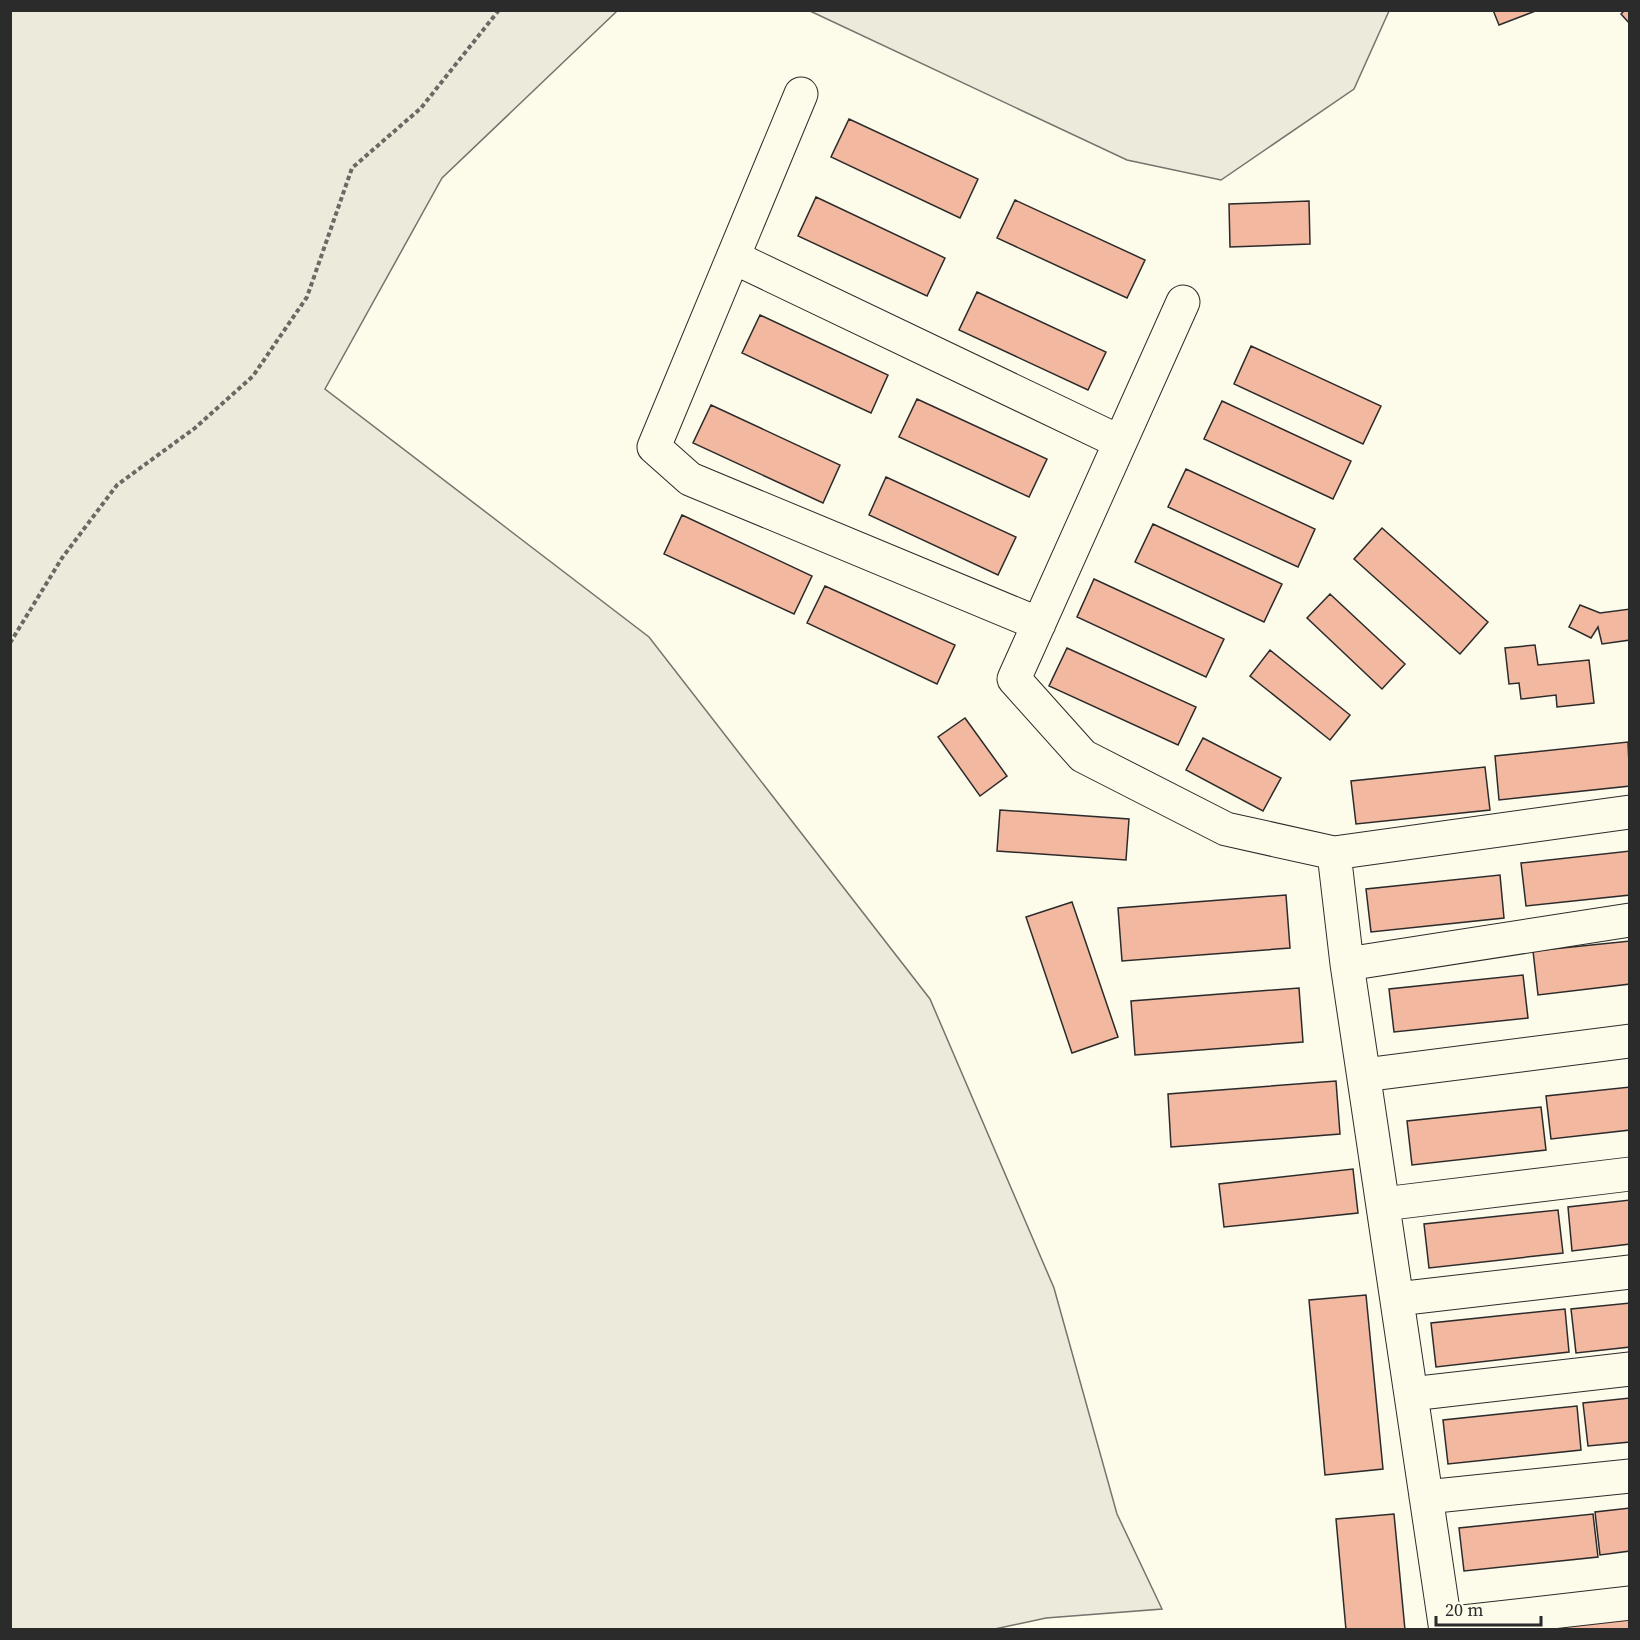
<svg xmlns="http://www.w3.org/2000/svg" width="1640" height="1640" font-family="'Source Serif 4',serif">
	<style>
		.green { fill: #ecebdb; stroke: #74746e; stroke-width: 1.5 }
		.building { fill: #f2b8a0; stroke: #2b2b2b; stroke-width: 1.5 }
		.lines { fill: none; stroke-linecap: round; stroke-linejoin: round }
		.minor-casing { stroke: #2b2b2b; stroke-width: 35 }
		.path { stroke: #6a6964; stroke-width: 4; stroke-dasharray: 4.5 3; stroke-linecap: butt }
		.minor { stroke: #fdfbea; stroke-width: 33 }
	</style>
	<rect width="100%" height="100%" fill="#fdfbea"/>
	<path class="green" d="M11 10 617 11 442 178 325 389 649 637 930 999 1054 1288 1117 1514 1162 1609 1046 1618 990 1630 11 1629Z
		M810 11H1389L1354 89 1221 180 1127 160Z"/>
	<path class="building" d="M1493 10H1538L1499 25Z
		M1625 10H1630V24L1621 14Z
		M849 119 978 179 960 218 831 157Z
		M816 197 945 258 927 296 798 236Z
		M1015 200 1145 260 1127 298 997 238Z
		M1309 201 1310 244 1230 247 1229 204Z
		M977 292 1106 352 1088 390 959 330Z
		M760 315 888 375 871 413 742 353Z
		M1251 346 1381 406 1363 444 1234 384Z
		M917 399 1047 459 1029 497 899 437Z
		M1222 401 1351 461 1333 499 1204 439Z
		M711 405 840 465 823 503 693 443Z
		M1186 469 1315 529 1298 567 1168 507Z
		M886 477 1016 537 998 575 869 515Z
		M682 515 812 576 794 614 664 554Z
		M1153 524 1282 584 1264 622 1135 562Z
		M1382 528 1488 622 1460 654 1354 559Z
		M1094 579 1224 639 1206 677 1077 617Z
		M825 586 955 645 937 684 807 623Z
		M1330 594 1405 664 1382 689 1307 618Z
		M1580 605 1600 613 1630 609V640L1602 644 1598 627 1591 638 1569 627Z
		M1535 645 1538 665 1589 660 1594 703 1557 707 1556 695 1521 699 1519 683 1509 684 1505 648Z
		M1067 648 1196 707 1178 745 1049 686Z
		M1270 650 1350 715 1330 740 1250 676Z
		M965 718 1007 776 980 796 938 737Z
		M1203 738 1281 778 1263 811 1186 770Z
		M1628 742 1630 786 1499 800 1495 756Z
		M1485 767 1490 810 1356 824 1351 781Z
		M1000 810 1129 819 1126 860 997 851Z
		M1630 851V895L1526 906 1521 863Z
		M1500 875 1504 918 1371 932 1366 889Z
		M1286 895 1290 948 1122 961 1118 908Z
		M1072 902 1118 1037 1072 1053 1026 917Z
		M1630 941V984L1538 995 1533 951Z
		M1523 975 1528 1018 1394 1032 1389 989Z
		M1299 988 1303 1042 1135 1055 1131 1001Z
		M1336 1081 1340 1134 1171 1147 1168 1094Z
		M1630 1087V1130L1551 1139 1546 1096Z
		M1541 1107 1546 1150 1412 1165 1407 1121Z
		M1353 1169 1358 1213 1224 1227 1219 1184Z
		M1630 1200V1244L1572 1251 1568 1207Z
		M1558 1210 1563 1253 1429 1268 1424 1224Z
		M1366 1295 1383 1469 1325 1475 1309 1300Z
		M1630 1303V1347L1576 1353 1571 1309Z
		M1565 1309 1569 1352 1436 1367 1431 1323Z
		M1630 1398V1442L1588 1446 1583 1403Z
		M1577 1406 1581 1450 1448 1464 1443 1420Z
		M1630 1508V1551L1600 1555 1595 1512Z
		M1394 1514 1405 1630H1346L1336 1519Z
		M1593 1514 1598 1557 1464 1571 1459 1528Z
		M1630 1618V1630H1530Z"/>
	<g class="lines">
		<g class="minor-casing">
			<path id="minor" d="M801 94 654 447 690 479 1039 624
				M733 257 1120 442
				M1183 302 1014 679 1083 756 1226 829 1334 853
				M1347 964 1630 920
				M1364 1075 1630 1041
				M1383 1204 1630 1174
				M1397 1299 1630 1272
				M1411 1394 1630 1369
				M1426 1497 1630 1476
				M1445 1624 1347 964 1334 853 1630 812
				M1446 1630 1445 1624 1630 1603"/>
		</g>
		<path class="path" d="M10 643 62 558 117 485 195 428 253 376 307 297 352 168 421 108 499 10"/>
		<use href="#minor" class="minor"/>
	</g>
	<rect width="1640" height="1640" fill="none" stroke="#2b2b2b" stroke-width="24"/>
	<path d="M1436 1616v9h105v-9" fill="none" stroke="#2b2b2b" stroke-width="3"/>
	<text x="1445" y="1616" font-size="18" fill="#2b2b2b" stroke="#fdfbea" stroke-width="4.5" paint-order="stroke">20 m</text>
</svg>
